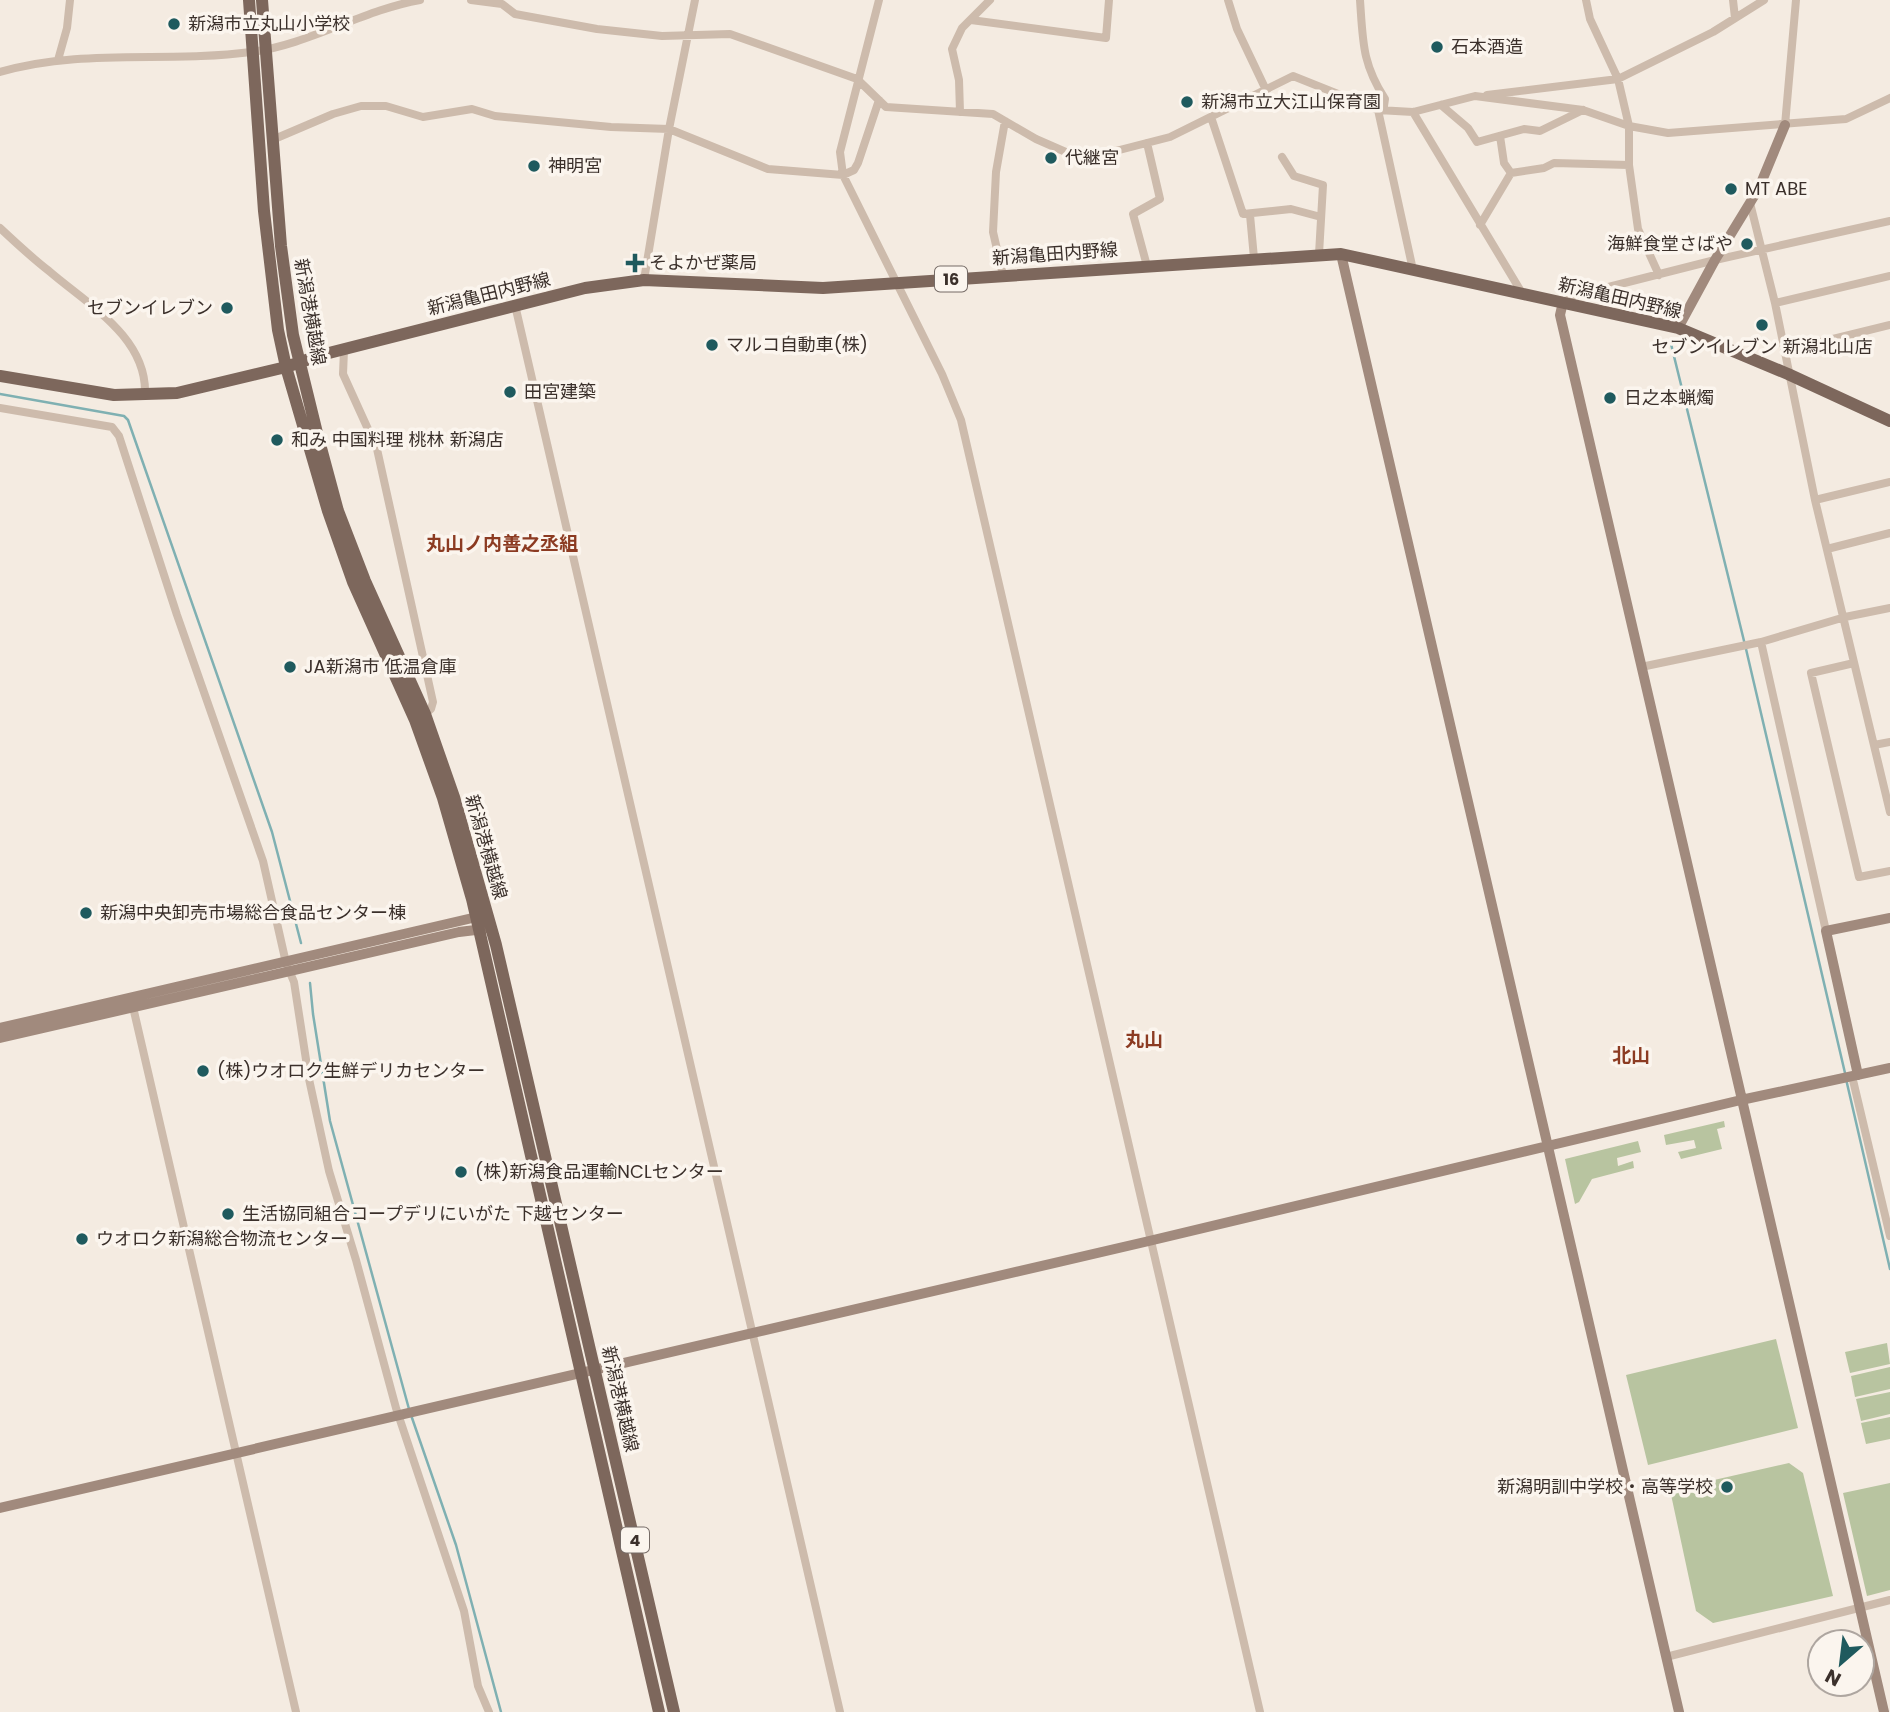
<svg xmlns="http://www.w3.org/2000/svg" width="1890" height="1712" font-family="Poppins,'Noto Sans JP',sans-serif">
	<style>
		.green { fill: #b8c4a0 }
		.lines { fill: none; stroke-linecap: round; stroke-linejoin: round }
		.stream { stroke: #7fb0b2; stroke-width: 2.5 }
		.street { stroke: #cdbbac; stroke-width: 8 }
		.secondary { stroke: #a18a7d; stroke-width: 10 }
		.primary { stroke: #7d675c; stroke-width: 12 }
		.poi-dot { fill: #1f5a5e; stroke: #fbf5ee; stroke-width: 2.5 }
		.labels { text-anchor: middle; stroke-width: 7; stroke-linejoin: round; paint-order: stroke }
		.shield { fill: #fbf5ee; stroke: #756b66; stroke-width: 2 }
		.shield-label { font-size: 16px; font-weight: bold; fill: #3b302b }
		.poi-label { font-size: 18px; fill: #3b302b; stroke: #fbf5ee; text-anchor: start }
		.street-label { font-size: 18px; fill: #3b302b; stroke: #fbf5ee }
		.neighbourhood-label { font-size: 19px; font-weight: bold; fill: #8c3b22; stroke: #fbf5ee }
	</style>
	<rect width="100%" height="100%" fill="#f4ebe1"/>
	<path class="green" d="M1724 1121 1725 1127 1717 1129 1722 1149 1681 1159 1678 1152 1696 1148 1694 1140 1666 1145 1664 1135Z
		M1638 1141 1641 1152 1617 1158 1618 1166 1633 1161 1634 1168 1592 1179 1579 1202 1575 1204 1565 1159Z
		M1776 1339 1798 1428 1648 1465 1626 1375Z
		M1887 1343 1890 1364 1850 1373 1845 1352Z
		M1890 1367V1389L1855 1397 1851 1376Z
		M1890 1392V1414L1861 1421 1856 1399Z
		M1890 1417V1439L1866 1444 1861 1423Z
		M1789 1463 1803 1473 1833 1596 1713 1623 1696 1611 1670 1490Z
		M1890 1483V1590L1867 1596 1843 1493Z"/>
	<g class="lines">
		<path class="stream" d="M1671 344 1746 649 1845 1073
			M0 394 124 416 128 420 272 832 301 943
			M310 983 313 1014 330 1121 409 1409
			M1846 1079 1890 1269
			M411 1415 456 1545 501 1712"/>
		<path class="street" d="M471 0 502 4 515 14 597 29 662 36 730 34 857 79 886 107 993 114 1036 139 1068 153 1100 155 1170 137 1293 76 1378 110 1413 112 1475 96 1583 110 1629 126 1668 133 1846 119 1890 98
			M879 0 840 152 843 175 942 374 961 420 1260 1712
			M1228 0 1237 29 1266 90
			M1360 0C1363 42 1362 63 1385 99L1384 106 1378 110 1413 270
			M1586 0 1590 19 1618 79 1629 126V165L1638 229 1659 275
			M1733 0 1735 18
			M971 20 1106 38 1109 0
			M58 60 67 28 70 0
			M0 72C81 48 168 63 251 52 308 45 363 10 420 0
			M1487 95 1618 79 1713 32 1764 0
			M1441 105 1468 128 1477 142 1524 129 1540 131 1583 110
			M960 112 959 80 952 49 962 28 990 0
			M1413 112 1522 293
			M1211 117 1243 214 1291 209 1321 217
			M1785 125 1796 0
			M1500 136 1504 163 1511 173 1544 168 1554 163 1629 165
			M272 140 333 114 361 106H386L423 117 472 109 495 116 611 127 669 129 768 169 843 175 854 170 858 163 879 100
			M1147 143 1160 199 1133 214 1147 266
			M1282 157 1294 176 1323 185 1319 254
			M1750 203 1775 303 1815 500 1890 812
			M1250 215 1254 258
			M1480 225 1511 173
			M0 228C16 243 32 258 49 271 87 304 147 337 145 394
			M1003 275 993 232 996 172 1005 121
			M644 280 669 129 695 0
			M1563 302 1569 297 1715 260 1890 221
			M1775 303 1890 276
			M515 305 840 1712
			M344 350 343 374 377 449 433 702 431 709 425 714
			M1784 351 1890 325
			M0 408 112 427 119 436 177 615 263 861 286 963 294 982 309 1079 329 1171 356 1260 396 1408 464 1611 478 1686 489 1712
			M1815 500 1890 482
			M1827 549 1890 533
			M1761 642 1826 931
			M1854 663 1811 673 1859 877 1890 871
			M1641 667 1761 642 1845 617 1890 608
			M1874 745 1890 742
			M133 1007 296 1712
			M1852 1076 1890 1236
			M1666 1657 1890 1600"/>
		<path class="secondary" d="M1341 254 1679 1712
			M1563 302 1560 315 1884 1712
			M1678 328 1715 260 1759 188 1785 125
			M0 1028 481 916
			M0 1038 459 932 484 929
			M1858 1075 1826 931 1890 918
			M0 1508 1149 1241 1741 1100 1890 1068"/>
		<path class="primary" d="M249 0 264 211 278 330 286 367 328 511 353 582 415 720 443 798 472 899 659 1712
			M262 0 281 246 293 335 317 433 338 511 365 581 425 714 454 797 496 945 674 1712
			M0 376 114 395 177 393 286 367 321 355 585 288 644 280 823 288 1341 254 1678 328 1788 374 1890 421"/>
	</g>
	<g class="poi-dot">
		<circle cx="174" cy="24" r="7"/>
		<circle cx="1437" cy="47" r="7"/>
		<circle cx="1187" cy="102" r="7"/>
		<circle cx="1051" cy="158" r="7"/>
		<circle cx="534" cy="166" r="7"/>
		<circle cx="1731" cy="189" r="7"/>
		<circle cx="1747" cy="244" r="7"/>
		<path d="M631.5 252.5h7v7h7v7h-7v7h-7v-7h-7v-7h7z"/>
		<circle cx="227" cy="308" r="7"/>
		<circle cx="1762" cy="325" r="7"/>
		<circle cx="712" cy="345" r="7"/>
		<circle cx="510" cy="392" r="7"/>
		<circle cx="1610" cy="398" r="7"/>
		<circle cx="277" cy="440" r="7"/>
		<circle cx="290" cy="667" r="7"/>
		<circle cx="86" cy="913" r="7"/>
		<circle cx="203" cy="1071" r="7"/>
		<circle cx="461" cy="1172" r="7"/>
		<circle cx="228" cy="1214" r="7"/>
		<circle cx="82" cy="1239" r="7"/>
		<circle cx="1727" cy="1487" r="7"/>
	</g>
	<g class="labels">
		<g class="shield">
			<rect x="935" y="266.5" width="32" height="25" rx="5"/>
			<rect x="621" y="1527.5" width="28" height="25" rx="5"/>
		</g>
		<g class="shield-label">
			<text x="951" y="285">16</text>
			<text x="635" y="1546">4</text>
		</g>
		<g class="poi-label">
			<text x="188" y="30">新潟市立丸山小学校</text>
			<text x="1451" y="53">石本酒造</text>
			<text x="1201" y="108">新潟市立大江山保育園</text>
			<text x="1065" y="164">代継宮</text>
			<text x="548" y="172">神明宮</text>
			<text x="1745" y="195">MT ABE</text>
			<text x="1733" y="250" text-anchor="end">海鮮食堂さばや</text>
			<text x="649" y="269">そよかぜ薬局</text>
			<text x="213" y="314" text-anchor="end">セブンイレブン</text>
			<text x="726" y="351">マルコ自動車(株)</text>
			<text x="1762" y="353" text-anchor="middle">セブンイレブン 新潟北山店</text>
			<text x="524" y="398">田宮建築</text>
			<text x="1624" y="404">日之本蝋燭</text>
			<text x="291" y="446">和み 中国料理 桃林 新潟店</text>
			<text x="304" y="673">JA新潟市 低温倉庫</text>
			<text x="100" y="919">新潟中央卸売市場総合食品センター棟</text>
			<text x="217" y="1077">(株)ウオロク生鮮デリカセンター</text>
			<text x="475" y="1178">(株)新潟食品運輸NCLセンター</text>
			<text x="242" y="1220">生活協同組合コープデリにいがた 下越センター</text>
			<text x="96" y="1245">ウオロク新潟総合物流センター</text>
			<text x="1713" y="1493" text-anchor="end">新潟明訓中学校・高等学校</text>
		</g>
		<g class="street-label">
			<text transform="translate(1055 254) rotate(-4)" y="6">新潟亀田内野線</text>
			<text transform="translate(489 294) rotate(-14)" y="6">新潟亀田内野線</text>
			<text transform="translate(1620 298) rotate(13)" y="6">新潟亀田内野線</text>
			<text transform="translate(310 312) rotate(80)" y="6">新潟港横越線</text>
			<text transform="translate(486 847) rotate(74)" y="6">新潟港横越線</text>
			<text transform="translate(620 1399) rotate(77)" y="6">新潟港横越線</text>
		</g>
		<g class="neighbourhood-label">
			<text x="502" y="550">丸山ノ内善之丞組</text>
			<text x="1144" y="1046">丸山</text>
			<text x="1631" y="1062">北山</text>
		</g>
	</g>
	<g transform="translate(1841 1663) rotate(208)"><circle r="33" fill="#fbf5ee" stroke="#aea6a0" stroke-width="2"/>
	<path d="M0-5L12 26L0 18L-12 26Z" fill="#1f5a5e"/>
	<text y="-10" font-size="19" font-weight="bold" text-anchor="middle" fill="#3b302b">N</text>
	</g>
</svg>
